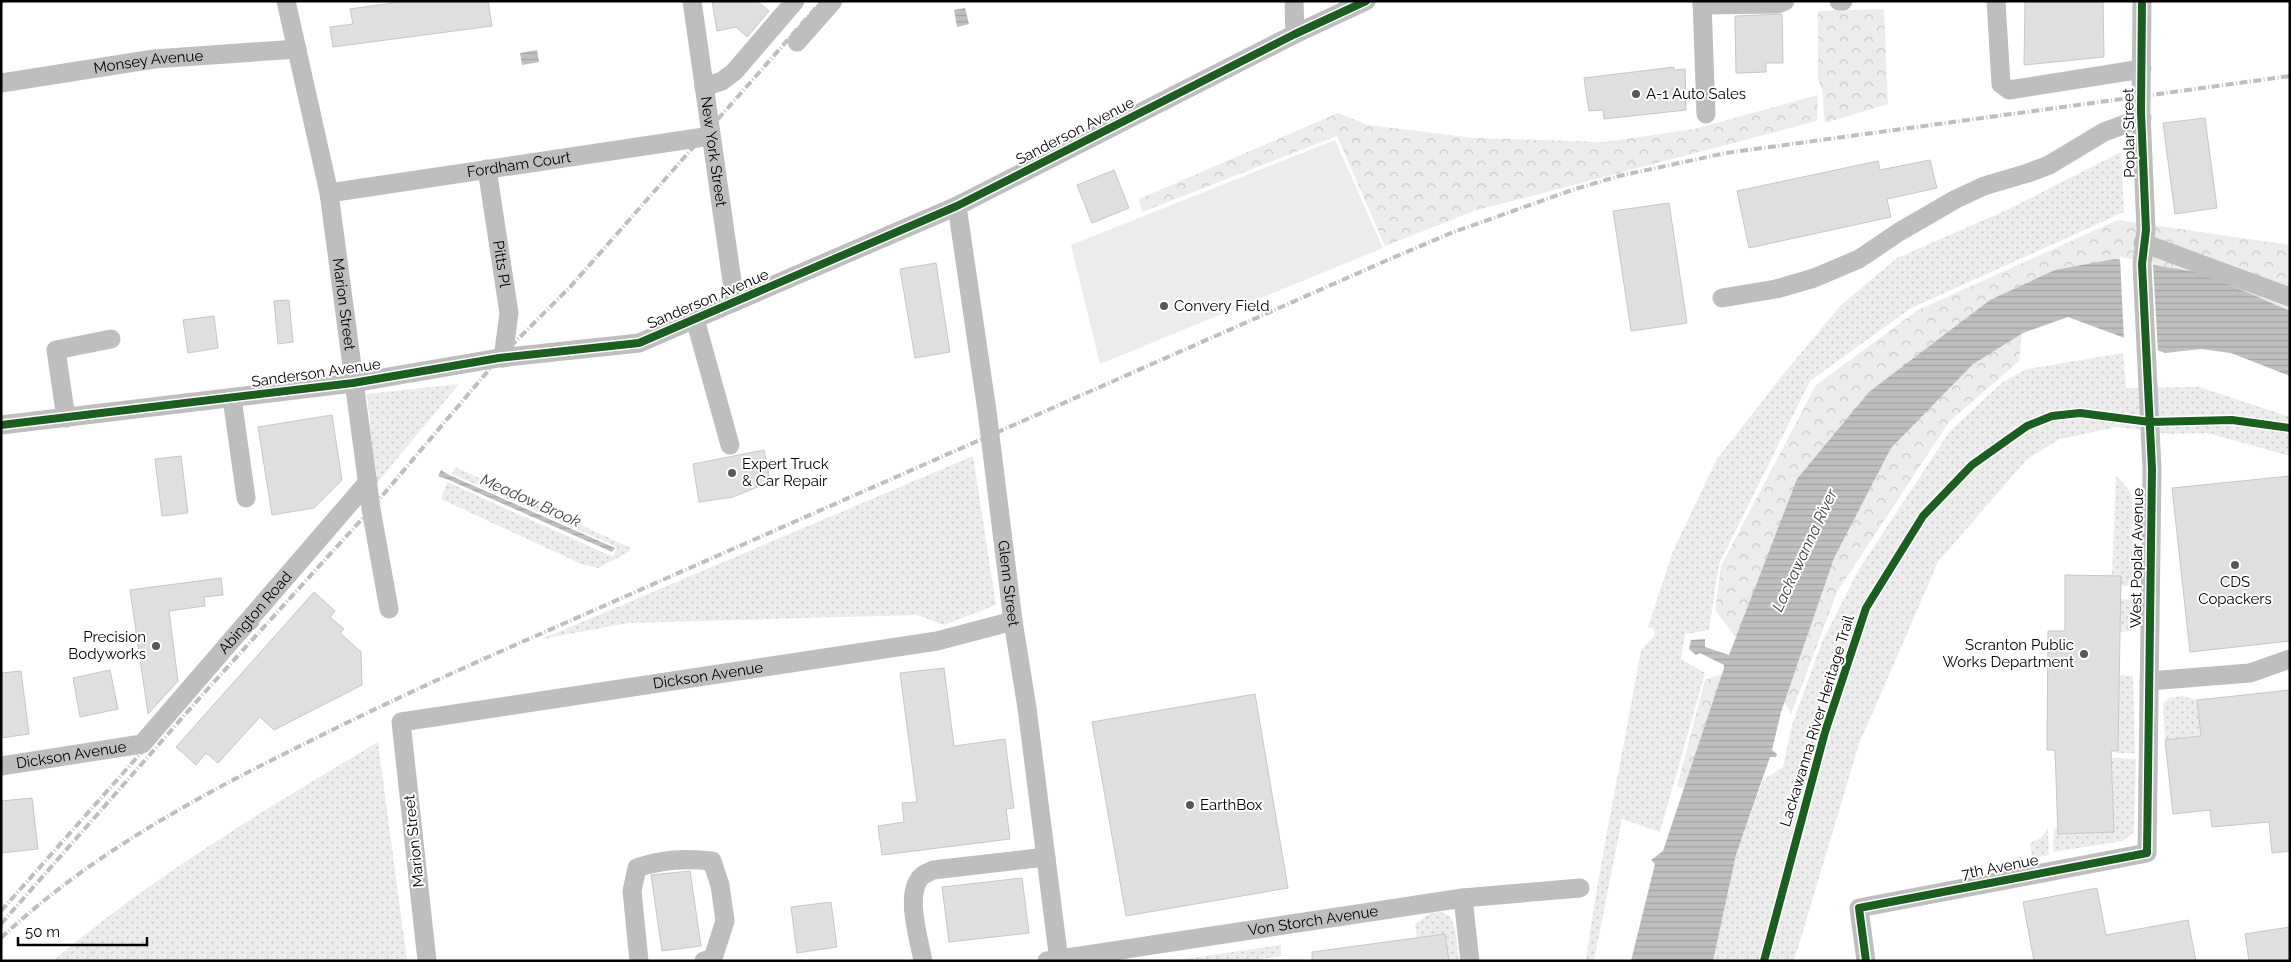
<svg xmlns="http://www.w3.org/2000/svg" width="2291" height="962" font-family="Raleway,sans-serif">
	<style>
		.grass { fill: url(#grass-dots) }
		.forest { fill: url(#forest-crowns) }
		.pitch { fill: #ececec }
		.water { fill: url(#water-rules) }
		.pier { fill: #fff }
		.building { fill: #dfdfdf; stroke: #c7c7c7 }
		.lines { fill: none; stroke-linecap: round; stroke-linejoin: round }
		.minor { stroke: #bebebe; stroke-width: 19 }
		.rail { stroke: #bebebe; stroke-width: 4; stroke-dasharray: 8 2.5 1 2.5; stroke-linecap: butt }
		.cycleway-casing { stroke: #fff; stroke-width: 11 }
		.cycleway { stroke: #1b5e20; stroke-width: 8 }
		.poi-dot { fill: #595959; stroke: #fff; stroke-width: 2 }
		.labels { text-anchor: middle; stroke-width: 4; stroke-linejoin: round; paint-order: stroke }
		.street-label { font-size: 15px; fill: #000; stroke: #fff }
		.poi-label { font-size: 15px; fill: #000; stroke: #fff; text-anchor: start }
		.water-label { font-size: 16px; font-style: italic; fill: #444; stroke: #fff }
	</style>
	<defs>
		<pattern id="grass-dots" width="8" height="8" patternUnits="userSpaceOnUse" patternTransform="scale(1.25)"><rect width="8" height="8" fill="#ececec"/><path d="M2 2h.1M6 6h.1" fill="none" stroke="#c9c9c9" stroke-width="1.8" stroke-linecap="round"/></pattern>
		<pattern id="forest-crowns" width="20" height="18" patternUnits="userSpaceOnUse" patternTransform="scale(1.25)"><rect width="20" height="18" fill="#ececec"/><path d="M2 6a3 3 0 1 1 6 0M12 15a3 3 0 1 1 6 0" fill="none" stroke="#c9c9c9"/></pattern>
		<pattern id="water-rules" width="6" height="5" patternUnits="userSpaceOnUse" patternTransform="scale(1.25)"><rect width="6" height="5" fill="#bfbfbf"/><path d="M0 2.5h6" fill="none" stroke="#a2a2a2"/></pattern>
	</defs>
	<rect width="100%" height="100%" fill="#fff"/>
	<path class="grass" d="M2121 152 2124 212 1911 308 1810 381 1719 564 1709 630 1685 634 1681 659 1705 673 1660 832 1622 819 1594 961H1586C1600 857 1623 754 1641 650L1655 635 1653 628 1648 627 1673 551 1717 459 1782 376 1840 306 1897 258 2007 210Z
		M2123 353 2126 388 2199 387 2290 417V456L2208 433 2170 434 2117 427 2060 439 2027 459 1938 562 1859 744 1794 961H1713L1736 855 1763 780 1783 767 1792 725 1822 642 1858 571 1950 431 2003 382 2027 369Z
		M459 384 376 484 367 394Z
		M973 456 996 605 944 625 917 615 629 623 542 639Z
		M455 467 631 548 627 553 598 568 581 564 441 499 447 482 613 557 617 547 452 474Z
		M2116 476 2126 486 2132 496 2133 586H2121L2112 576Z
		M2120 599 2132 600V631L2120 632Z
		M2119 675 2133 676 2135 753H2116L2118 750Z
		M2182 696 2197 700 2201 736 2165 740 2163 704 2169 698Z
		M378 742 407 961H53C153 876 266 809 378 742Z
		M2074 750 2112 752V758L2136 759 2134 827 2133 833 2123 841 2053 852 2054 829 2058 828V834L2114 831 2112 767Z
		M2048 828 2049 855 2032 858 2030 843 2041 838Z
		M1441 912 1450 916 1455 928 1459 961H1449L1417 938 1415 924 1431 913Z
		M1281 945V956L1249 961H1171Z"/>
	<path class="forest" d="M1884 9 1888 104 1825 123 1822 90 1818 79V11Z
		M1818 95 1817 121 1474 211 1385 246 1337 136 1142 212 1139 199 1338 113 1368 125 1474 138 1605 142 1694 129Z
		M2118 220 2290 245V321L2025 306 2019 361 1949 422 1837 592 1791 714 1783 699 1715 610 1721 566 1816 385 1918 310Z
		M1723 674 1695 789 1677 787 1705 680Z"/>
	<path class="pitch" d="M1335 140 1383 248 1100 364 1071 245Z"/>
	<path class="water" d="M965 8 969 24 957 27 954 10Z
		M537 50 539 62 522 65 520 53Z
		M2115 259 2203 273 2290 311V376L2231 353 2201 349 2165 353 2068 317 2023 333 1973 364 1891 448 1834 558 1781 712 1772 750 1777 754 1776 757H1770L1736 855 1713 961H1631L1655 864 1651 860 1663 851 1724 668V665L1700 653 1696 655 1689 649 1691 640 1705 639V647L1729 655 1797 479 1869 392 1990 300 2055 270Z
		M441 470 447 474 615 548 612 552 449 480 438 476Z"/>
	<path class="pier" d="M2120 257 2153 263 2158 353 2124 341Z"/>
	<path class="building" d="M407 1H488L492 26 333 47 330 27 353 24 350 9Z
		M712 1H757L769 11 747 37 736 27 717 31Z
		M2025 1H2103L2104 57 2024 65Z
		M1782 14 1783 63H1766V72L1736 73 1735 16Z
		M1674 67V70L1685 69 1686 110 1604 119 1603 110 1589 111 1584 78Z
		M2205 118 2217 208 2175 214 2163 123Z
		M1930 160 1937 188 1887 199 1891 217 1749 248 1737 191 1878 161 1880 170Z
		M1114 170 1129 208 1092 223 1077 185Z
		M1669 203 1687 323 1631 331 1613 211Z
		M936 263 950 352 915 358 900 269Z
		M289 300 293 342 278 344 274 301Z
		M214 316 218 348 188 353 183 320Z
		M332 415 342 480 314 508 272 515 258 427Z
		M764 450 770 482 733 497 699 502 693 464Z
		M181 456 188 513 162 516 155 459Z
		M2290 476V641L2190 652 2172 488Z
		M2065 575 2121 576 2118 751H2111L2114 832 2058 834 2055 750H2047L2048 631H2065Z
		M221 578 223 595 204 597 205 606 169 611 178 681 148 714 130 590Z
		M314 592 335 611 330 617 344 629 340 633 361 652 362 685 274 730 260 717 218 763 206 753 196 765 176 747Z
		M944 668 954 746 1005 739 1014 808 1006 809 1010 839 882 855 878 826 904 822 902 803 917 802 900 673Z
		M110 670 118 709 80 717 73 678Z
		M21 671 29 734 1 738V673Z
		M2290 690V851L2272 853 2269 822 2212 827 2210 810 2173 814 2165 740 2201 736 2197 700Z
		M1255 694 1288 888 1126 916 1092 722Z
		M32 798 38 849 1 853V801Z
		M690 871 701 946 662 951 651 875Z
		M1022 878 1029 933 949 942 942 887Z
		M2097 888 2106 935 2188 920 2196 961H2034L2023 902Z
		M831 902 837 947 797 953 791 907Z
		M2290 927V961H2249L2245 934Z
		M1445 934 1449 961H1312V952Z"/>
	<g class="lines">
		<g class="minor">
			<path id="s1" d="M286 1 329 193 371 509 389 609"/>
			<path id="s2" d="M692 1 735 302"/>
			<path d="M1294 1 1295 34"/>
			<path d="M1702 1 1706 114"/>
			<path d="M1839 1H1843"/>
			<path d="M1996 1 2001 84 2009 90 2142 69"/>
			<path d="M1702 5 1777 4 1785 1"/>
			<path d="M797 42 833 1"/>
			<path id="s3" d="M1 83 154 59 297 49"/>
			<path d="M704 87 722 81 734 72 795 1"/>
			<path id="s4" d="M487 169 509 313 503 358"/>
			<path id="s5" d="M329 193 711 136"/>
			<path id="s6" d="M957 206 987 411 1013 621 1027 708 1059 961"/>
			<path d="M2143 243 2290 297"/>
			<path d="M1722 298 1776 289 1814 278 1859 259 1899 232 1956 199 1984 186 2028 173 2049 165 2104 132 2142 118"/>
			<path d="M695 319 730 445"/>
			<path d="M232 398 246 498"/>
			<path d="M66 418 56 350 111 339"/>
			<path d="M1 425 353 383 499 358 639 343 957 206 1295 34 1366 1"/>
			<path d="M2149 681 2250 673 2290 659"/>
			<path id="s7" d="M1 766 142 744 368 482"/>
			<path d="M1463 898 1470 961"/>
			<path id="s8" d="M427 961 401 722 937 641 1013 621"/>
			<path d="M639 961 632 891 637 868C662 859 685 858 712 861L720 885 725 921 713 958 704 961"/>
			<path d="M923 961C919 939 904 892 922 876 925 873 930 872 933 870L1046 857"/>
			<path id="s9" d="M1047 961 1463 898 1580 888"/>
			<path d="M1866 961 1859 908 2147 853 2152 469 2142 264 2146 230 2141 112 2142 1"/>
		</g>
		<path class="rail" d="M1 911 240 641 259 622
			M1 924 204 693 371 509 499 358 571 286 822 1
			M1 938C85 859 187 802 290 751 355 718 421 687 488 657L1390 259 1451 233 1575 189 1619 176 1726 153 2290 76"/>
		<g class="cycleway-casing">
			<path id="cycleway" d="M1 425 353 383 499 358 639 343 957 206 1295 34 1366 1
				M1764 961 1825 732 1866 608 1923 516 1972 465 2027 426 2052 416 2080 413 2150 422 2232 420 2290 428
				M1866 961 1859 908 2147 853 2152 469 2142 264 2146 230 2141 112 2142 1"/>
		</g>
		<use href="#cycleway" class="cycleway"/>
	</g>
	<g class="poi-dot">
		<circle cx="1636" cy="94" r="5"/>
		<circle cx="1164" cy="306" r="5"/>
		<circle cx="732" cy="473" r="5"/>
		<circle cx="2235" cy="565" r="5"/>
		<circle cx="156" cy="646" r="5"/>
		<circle cx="2084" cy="654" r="5"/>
		<circle cx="1190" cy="805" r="5"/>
	</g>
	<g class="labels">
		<g class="street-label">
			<text dy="5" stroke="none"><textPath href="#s3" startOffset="149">Monsey Avenue</textPath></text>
			<text transform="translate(1075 131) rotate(-27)" y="5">Sanderson Avenue</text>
			<text transform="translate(2129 133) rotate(-91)" y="5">Poplar Street</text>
			<text dy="5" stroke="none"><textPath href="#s2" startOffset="152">New York Street</textPath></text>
			<text dy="5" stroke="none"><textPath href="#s5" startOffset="192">Fordham Court</textPath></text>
			<text dy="5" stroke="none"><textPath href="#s4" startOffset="96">Pitts Pl</textPath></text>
			<text transform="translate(708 299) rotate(-23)" y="5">Sanderson Avenue</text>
			<text dy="5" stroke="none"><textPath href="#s1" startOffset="309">Marion Street</textPath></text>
			<text transform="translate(316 373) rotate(-8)" y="5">Sanderson Avenue</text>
			<text transform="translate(2137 558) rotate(-89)" y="5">West Poplar Avenue</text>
			<text dy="5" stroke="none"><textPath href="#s6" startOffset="381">Glenn Street</textPath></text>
			<text dy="5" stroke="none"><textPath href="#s7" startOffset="316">Abington Road</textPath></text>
			<text dy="5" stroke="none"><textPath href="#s8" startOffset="551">Dickson Avenue</textPath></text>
			<text transform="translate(1817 721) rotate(-73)" y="5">Lackawanna River Heritage Trail</text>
			<text dy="5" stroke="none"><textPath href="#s7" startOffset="71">Dickson Avenue</textPath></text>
			<text transform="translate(414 841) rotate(-96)" y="5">Marion Street</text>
			<text transform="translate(2000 867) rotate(-11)" y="5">7th Avenue</text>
			<text dy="5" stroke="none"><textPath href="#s9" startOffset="269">Von Storch Avenue</textPath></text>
		</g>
		<g class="poi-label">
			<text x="1646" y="99">A-1 Auto Sales</text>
			<text x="1174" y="311">Convery Field</text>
			<text x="742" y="469">Expert Truck<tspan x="742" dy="17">&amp; Car Repair</tspan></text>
			<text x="2235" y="587" text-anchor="middle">CDS<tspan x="2235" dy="17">Copackers</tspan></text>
			<text x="146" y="642" text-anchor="end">Precision<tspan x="146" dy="17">Bodyworks</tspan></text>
			<text x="2074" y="650" text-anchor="end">Scranton Public<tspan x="2074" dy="17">Works Department</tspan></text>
			<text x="1200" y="810">EarthBox</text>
		</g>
		<g class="water-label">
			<text transform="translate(531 500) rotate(24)" y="6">Meadow Brook</text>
			<text transform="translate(1804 550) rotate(-65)" y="6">Lackawanna River</text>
		</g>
	</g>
	<rect width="2291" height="962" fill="none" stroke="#000000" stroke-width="5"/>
	<path d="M18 937v8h129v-8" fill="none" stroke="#000000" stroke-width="2.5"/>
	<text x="25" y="937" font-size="15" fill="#000000" stroke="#ffffff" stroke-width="4" paint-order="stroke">50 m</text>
</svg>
